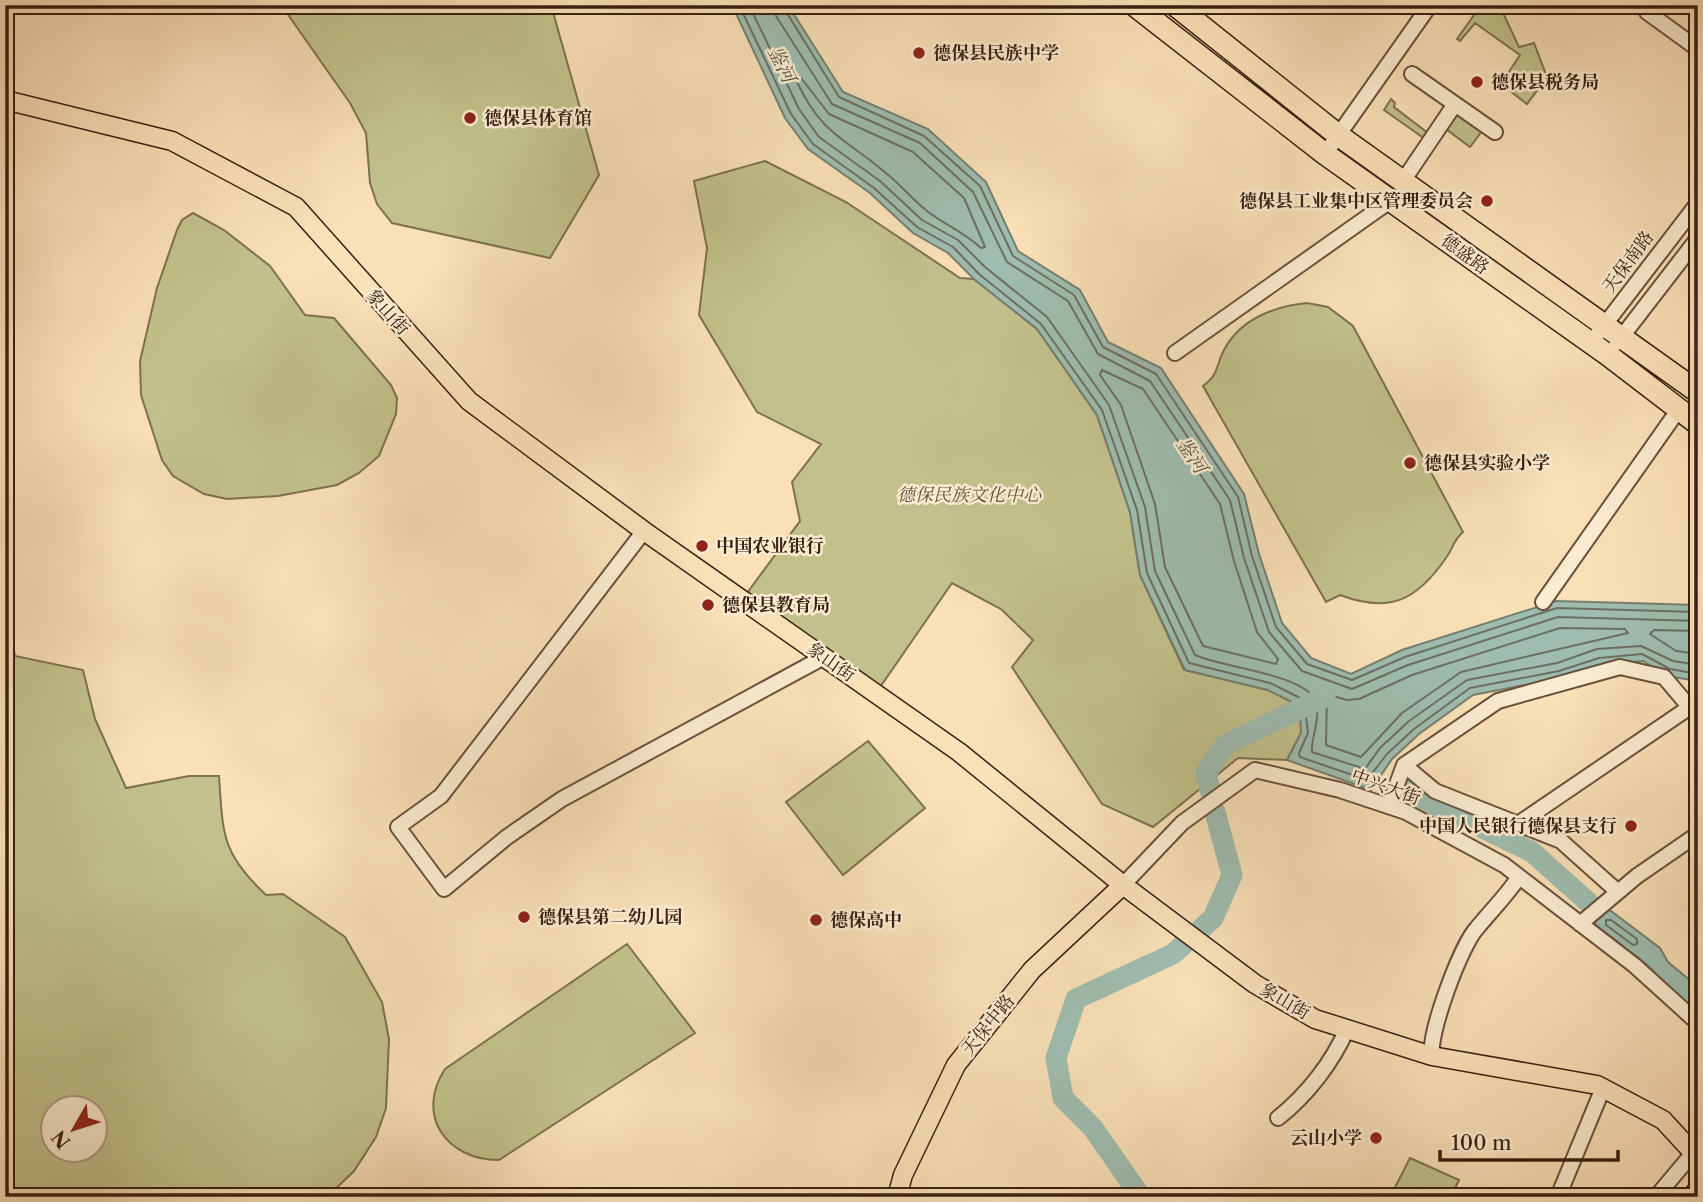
<svg xmlns="http://www.w3.org/2000/svg" width="1703" height="1202" font-family="'Libre Caslon Text','Noto Serif SC',serif">
	<style>
		.green { fill: #c2c18b; stroke: #7d714f; stroke-width: 2; fill-rule: evenodd }
		.water { fill: #9ebdb0; stroke: #757f71; stroke-width: 2 }
		.lines { fill: none; stroke-linecap: round; stroke-linejoin: round }
		.shore { stroke: #6b6f62; stroke-width: 2 }
		.river { stroke: #9ebdb0; stroke-width: 21 }
		.minor-casing { stroke: #68513c; stroke-width: 18 }
		.major-casing { stroke: #382113; stroke-width: 21 }
		.highway-casing { stroke: #382113; stroke-width: 24 }
		.minor { stroke: #fbebd0; stroke-width: 14 }
		.major { stroke: #f9e0b7; stroke-width: 18 }
		.highway { stroke: #f9e0b7; stroke-width: 21 }
		.poi-dot { fill: #8f2418; stroke: #fbebd0; stroke-width: 2.5 }
		.labels { text-anchor: middle; stroke-width: 5; stroke-linejoin: round; paint-order: stroke }
		.poi-label { font-size: 18px; font-weight: bold; fill: #382113; stroke: #fbebd0; text-anchor: start }
		.street-label { font-size: 18px; fill: #382113; stroke: #fbebd0 }
		.park-label { font-size: 18px; font-style: italic; fill: #615137; stroke: #fbebd0 }
		.water-label { font-size: 19px; font-style: italic; fill: #575042; stroke: #fbebd0 }
	</style>
	<rect width="100%" height="100%" fill="#f9e0b7"/>
	<filter id="stains"><feTurbulence type="fractalNoise" baseFrequency=".00286" numOctaves="4"/><feColorMatrix values="0 0 0 0 .2 0 0 0 0 .09 0 0 0 0 .02 0 0 0 .5 -.17"/></filter>
	<radialGradient id="worn" r=".72"><stop offset=".6" stop-color="#630" stop-opacity="0"/><stop offset="1" stop-color="#630" stop-opacity=".3"/></radialGradient>
	<path class="green" d="M272 5H551L599 175 550 258 392 223 377 204 370 183 366 133 350 103 284 9Z
		M1486 5 1504 15 1519 47 1534 43 1547 77 1527 104 1501 84 1520 55 1475 23 1460 41 1457 39 1479 8Z
		M1391 99 1395 103 1394 107 1428 133 1425 139 1384 110Z
		M1457 112 1482 131 1470 147 1446 129Z
		M765 161 846 202 960 278 974 279 1037 329 1097 415 1130 512 1140 575 1184 670 1268 690 1300 706 1301 733 1287 760 1238 758 1153 827 1102 804 1012 667 1033 640 1001 609 952 583 876 693 742 600 800 521 792 482 821 444 757 412 699 315 707 248 694 181Z
		M193 213 224 230 270 266 305 315 334 318 391 385 397 398 396 414 379 456 359 473 337 485 278 496 227 499 204 494 173 476 162 460 141 395 140 361 157 288 177 230 182 220Z
		M1307 303 1328 307 1353 326 1463 532C1452 542 1454 547 1446 558 1417 600 1390 614 1340 595L1326 602 1203 386C1220 373 1215 367 1224 350 1240 319 1275 306 1307 303Z
		M5 603 15 656 83 670 95 719 126 788 189 776H219C223 834 221 853 266 895L283 894 345 937 382 1002 389 1039 386 1108 376 1137 354 1171 327 1197H296L294 1190 281 1197H5ZM52 1108H94V1150H52Z
		M868 741 925 808 843 875 786 802Z
		M627 944 695 1033 499 1160C446 1160 415 1115 445 1069Z
		M1410 1158 1459 1180 1451 1197H1390Z"/>
	<path class="water" d="M732 5H788L843 92 928 129 986 182 1018 251 1080 290 1108 342 1161 368 1244 494 1259 554 1282 623 1311 658 1351 674 1402 650 1556 601 1698 605V681L1667 676 1643 661 1600 665 1561 678 1473 695 1419 734 1392 759 1371 790 1287 760 1301 733 1300 706 1268 690 1185 670 1140 575 1130 512 1097 415 1037 329 974 279 948 253 913 233 870 193 808 149 785 118Z
		M1607 908 1660 948 1668 962 1698 987V1015L1646 964 1592 922Z"/>
	<g class="lines">
		<path class="shore" d="M739 5 791 114 813 144 874 188 917 227 953 247 979 274 1041 324 1102 410 1137 510 1147 573 1189 663 1270 683 1304 700 1308 733 1299 753 1300 757 1367 780 1387 754 1414 729 1470 688 1559 671 1599 658 1642 654 1670 669 1698 674
			M749 5 799 109 819 137 880 181 922 220 958 240 985 267 1047 317 1109 405 1145 507 1155 571 1195 655C1220 667 1303 674 1315 700 1322 717 1310 741 1312 752L1365 769 1380 748 1409 721 1467 680 1557 663 1597 649 1641 646 1673 661 1698 665
			M773 5 776 16 832 104 920 143 973 192 1007 262 1068 301 1098 354 1150 381 1230 500 1244 558 1269 632 1302 671 1352 689 1408 665 1558 617 1698 621
			M782 5 839 97 924 136 980 186 1013 256 1074 295 1103 347 1156 374 1238 497 1252 556 1276 627 1307 664 1352 680 1405 657 1557 608 1698 612
			M801 78 829 114 913 152 964 198 985 247 981 248C964 232 945 225 927 211 913 200 901 185 887 174 846 138 823 137 797 82Z
			M1102 370 1143 389 1220 504 1234 561 1257 632 1278 659 1276 664 1203 646 1165 567 1155 504 1121 405 1100 375Z
			M1560 628 1625 629 1628 633 1461 672 1402 713 1361 757 1326 745 1327 694 1347 700 1359 699 1412 675Z
			M1698 631 1654 630 1650 634 1676 651 1698 654
			M1606 920H1611L1637 939V944L1633 945 1606 925Z"/>
		<path class="river" d="M1407 788 1423 799 1532 852 1589 903
			M1210 790 1206 773 1225 745 1325 697
			M1200 930 1213 918 1232 875 1215 812
			M1141 1197 1093 1128 1063 1098 1056 1058 1076 999 1173 954 1184 944"/>
		<g class="minor-casing">
			<path id="minor" d="M1652 5 1647 12 1698 49
				M1412 74 1495 132
				M1325 154 1430 5
				M1403 181 1455 104
				M1617 343 1698 238
				M1590 344 1698 203
				M1175 353 1390 201
				M644 531 441 796 398 827 444 889 507 837 562 799 824 657
				M1543 602 1679 409
				M1404 765 1435 791 1561 841 1618 892
				M1389 806 1404 765 1498 701 1620 667 1664 677 1698 717
				M1518 824 1690 707
				M1123 885 1182 823 1255 770 1340 790 1406 812 1504 865 1634 965 1698 1023
				M1580 924 1637 876 1698 834
				M1432 1056C1428 1034 1461 945 1477 928 1491 911 1506 896 1519 877
				M1278 1118C1307 1095 1332 1063 1347 1029
				M1558 1197 1603 1088
				M1656 1197 1693 1153"/>
		</g>
		<g class="major-casing">
			<path id="major" d="M5 100 172 141 296 207 469 401 644 531 959 752 1123 885 1255 984 1315 1019 1432 1056 1597 1085 1663 1120 1698 1158
				M897 1197 903 1175 956 1065 1032 970 1123 885
				M1691 1197 1698 1189"/>
		</g>
		<g class="highway-casing">
			<path id="highway" d="M1134 5 1325 154 1608 355 1698 424
				M1175 5 1338 135 1698 392"/>
		</g>
		<use href="#minor" class="minor"/>
		<use href="#major" class="major"/>
		<use href="#highway" class="highway"/>
	</g>
	<g class="poi-dot">
		<circle cx="919" cy="53" r="7"/>
		<circle cx="1477" cy="82" r="7"/>
		<circle cx="470" cy="118" r="7"/>
		<circle cx="1487" cy="201" r="7"/>
		<circle cx="1410" cy="463" r="7"/>
		<circle cx="702" cy="546" r="7"/>
		<circle cx="708" cy="605" r="7"/>
		<circle cx="1631" cy="826" r="7"/>
		<circle cx="524" cy="917" r="7"/>
		<circle cx="816" cy="920" r="7"/>
		<circle cx="1376" cy="1138" r="7"/>
	</g>
	<g class="labels">
		<g class="poi-label">
			<text x="933" y="59">德保县民族中学</text>
			<text x="1491" y="88">德保县税务局</text>
			<text x="484" y="124">德保县体育馆</text>
			<text x="1473" y="207" text-anchor="end">德保县工业集中区管理委员会</text>
			<text x="1424" y="469">德保县实验小学</text>
			<text x="716" y="552">中国农业银行</text>
			<text x="722" y="611">德保县教育局</text>
			<text x="1617" y="832" text-anchor="end">中国人民银行德保县支行</text>
			<text x="538" y="923">德保县第二幼儿园</text>
			<text x="830" y="926">德保高中</text>
			<text x="1362" y="1144" text-anchor="end">云山小学</text>
		</g>
		<g class="street-label">
			<text transform="translate(1465 254) rotate(36)" y="6">德盛路</text>
			<text transform="translate(1628 262) rotate(-53)" y="6">天保南路</text>
			<text transform="translate(388 312) rotate(48)" y="6">象山街</text>
			<text transform="translate(831 662) rotate(35)" y="6">象山街</text>
			<text transform="translate(1386 787) rotate(20)" y="6">中兴大街</text>
			<text transform="translate(1285 1001) rotate(30)" y="6">象山街</text>
			<text transform="translate(988 1025) rotate(-51)" y="6">天保中路</text>
		</g>
		<g class="park-label">
			<text x="969" y="501">德保民族文化中心</text>
		</g>
		<g class="water-label">
			<text transform="translate(782 64) rotate(63)" y="7">鉴河</text>
			<text transform="translate(1192 455) rotate(56)" y="7">鉴河</text>
		</g>
	</g>
	<rect width="1703" height="1202" fill="none" stroke="#f9e0b7" stroke-width="28"/>
	<rect x="7" y="7" width="1689" height="1188" fill="none" stroke="#382113" stroke-width="3.5"/>
	<rect x="14" y="14" width="1675" height="1174" fill="none" stroke="#382113" stroke-width="2"/>
	<g transform="translate(74 1129) rotate(231)"><circle r="33" fill="#fbebd0" stroke="#ad9a84" stroke-width="2"/>
	<path d="M0-5L12 26L0 18L-12 26Z" fill="#8f2418"/>
	<text y="-10" font-size="19" font-weight="bold" text-anchor="middle" fill="#382113">N</text>
	</g>
	<path d="M1440 1150v10h178v-10" fill="none" stroke="#382113" stroke-width="3.5"/>
	<text x="1451" y="1150" font-size="21" fill="#382113" stroke="#fbebd0" stroke-width="5" paint-order="stroke">100 m</text>
	<rect width="100%" height="100%" filter="url(#stains)"/>
	<rect width="100%" height="100%" fill="url(#worn)"/>
</svg>
